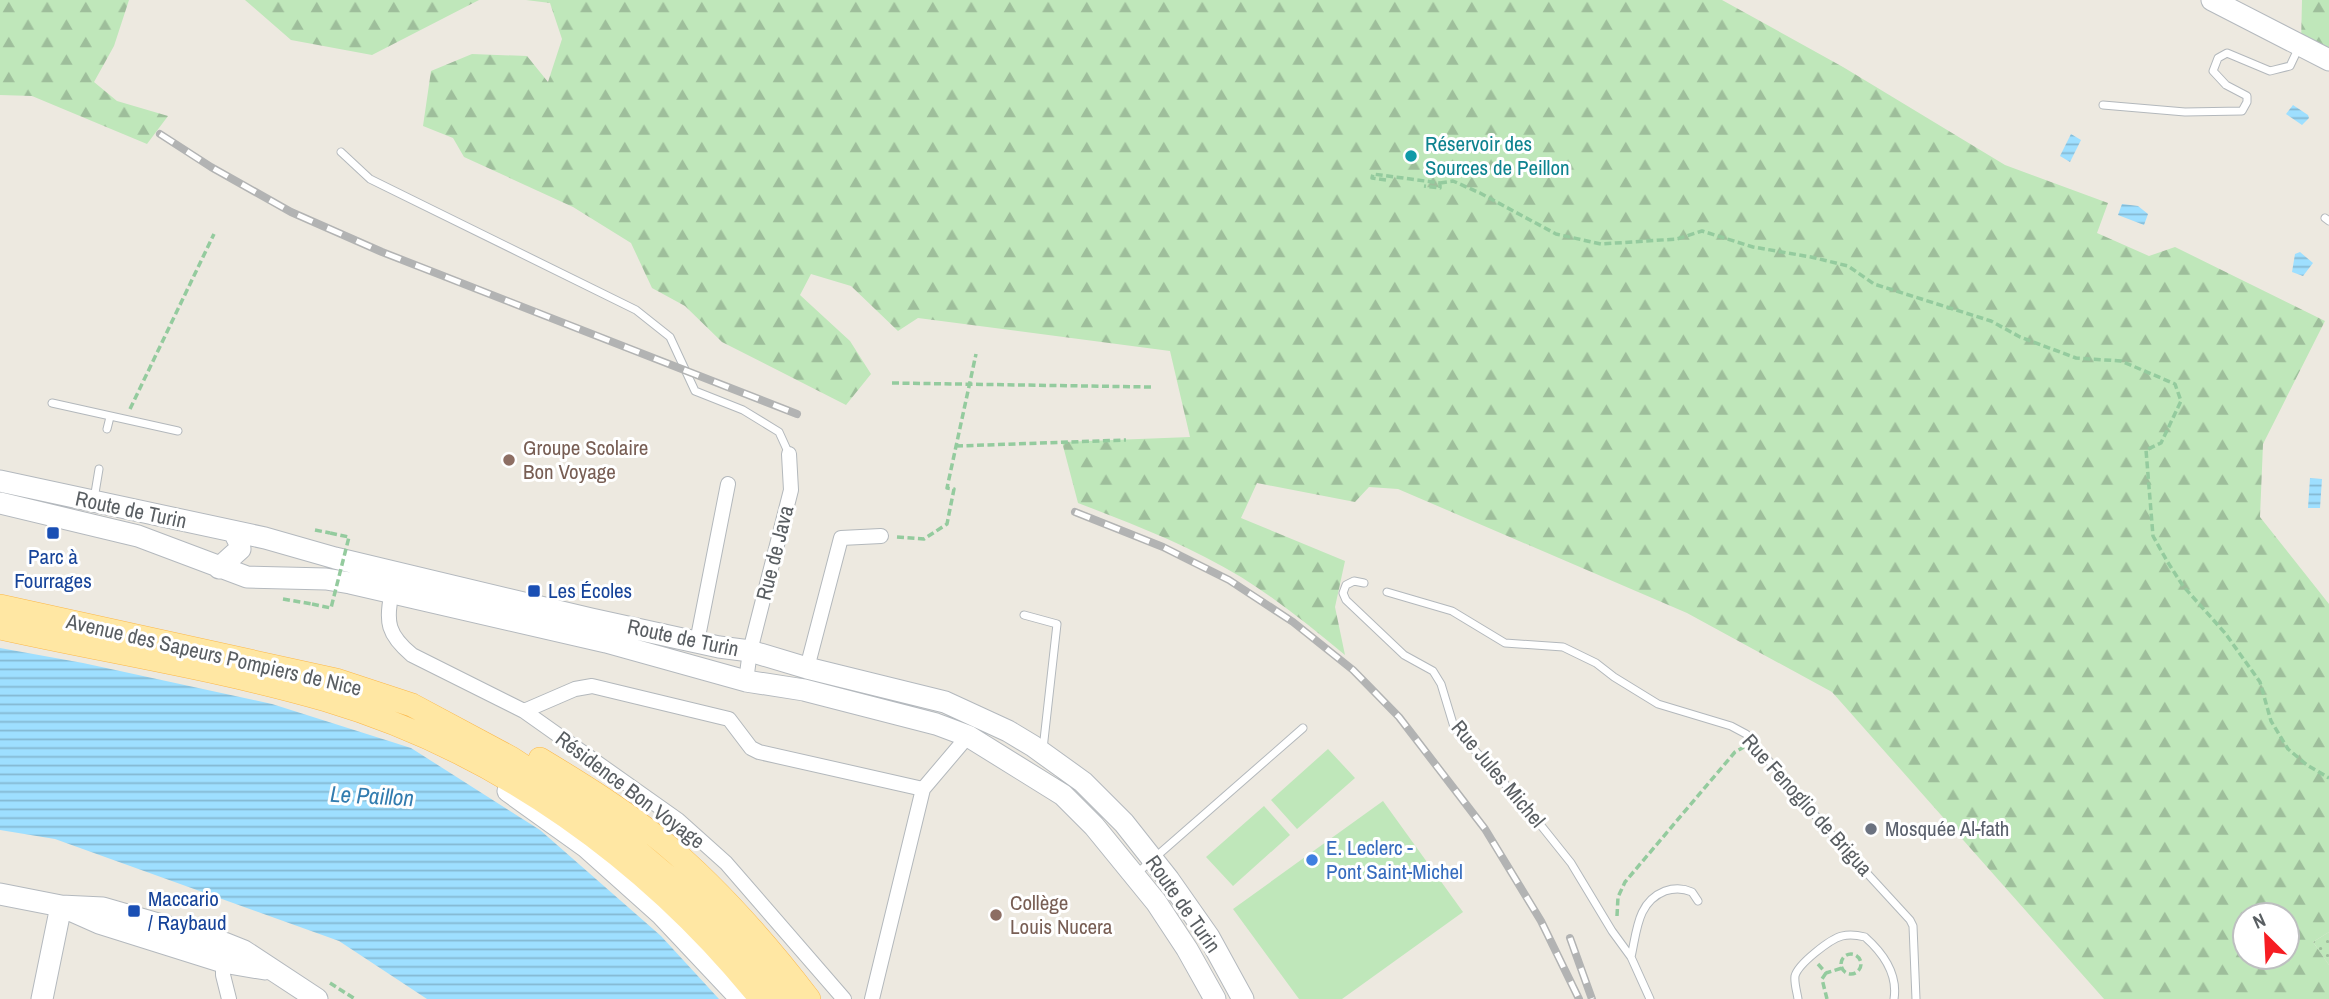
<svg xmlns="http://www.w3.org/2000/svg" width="2329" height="999" font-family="'Archivo Narrow',sans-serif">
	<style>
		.grass { fill: url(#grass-dots) }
		.forest { fill: url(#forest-firs); fill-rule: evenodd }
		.park { fill: #bfe7ba }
		.water { fill: url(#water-rules) }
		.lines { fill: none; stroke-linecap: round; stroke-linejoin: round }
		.service-casing { stroke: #b3b8bc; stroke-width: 9 }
		.minor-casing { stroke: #b3b8bc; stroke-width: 16 }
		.secondary-casing { stroke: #b4b9be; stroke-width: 23 }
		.primary-casing { stroke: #fcb84a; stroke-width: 24 }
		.path { stroke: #94cb9e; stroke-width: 3.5; stroke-dasharray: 7 3.5; stroke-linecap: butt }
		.service { stroke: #fff; stroke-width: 7 }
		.minor { stroke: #fff; stroke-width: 14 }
		.secondary { stroke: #fff; stroke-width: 21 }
		.primary { stroke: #ffe7a3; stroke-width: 23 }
		.rail-casing { stroke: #b2b3b3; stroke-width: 8 }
		.rail { stroke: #fff; stroke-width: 5; stroke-dasharray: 16; stroke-linecap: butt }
		.path-bridge { stroke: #94cb9e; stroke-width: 3.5; stroke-dasharray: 7 3.5; stroke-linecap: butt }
		.culture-dot { fill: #0f9aa8; stroke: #fff; stroke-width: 2.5 }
		.education-dot { fill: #8d6e63; stroke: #fff; stroke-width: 2.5 }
		.transit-dot { fill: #1a4fb4; stroke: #fff; stroke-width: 2.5 }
		.worship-dot { fill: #6b7280; stroke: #fff; stroke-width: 2.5 }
		.shop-dot { fill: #3f7fe0; stroke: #fff; stroke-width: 2.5 }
		.labels { text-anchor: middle; stroke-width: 6; stroke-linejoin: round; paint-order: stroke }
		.culture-label { font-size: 21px; fill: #0d838f; stroke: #fff; text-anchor: start }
		.education-label { font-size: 21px; fill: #785e54; stroke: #fff; text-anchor: start }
		.street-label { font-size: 21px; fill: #595e62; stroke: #fff }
		.transit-label { font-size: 21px; fill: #164399; stroke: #fff; text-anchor: start }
		.worship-label { font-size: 21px; fill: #5b616d; stroke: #fff; text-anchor: start }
		.shop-label { font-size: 21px; fill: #366cbe; stroke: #fff; text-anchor: start }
		.water-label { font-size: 23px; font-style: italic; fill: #327caf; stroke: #fff }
	</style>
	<defs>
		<pattern id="grass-dots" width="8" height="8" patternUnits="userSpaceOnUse" patternTransform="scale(1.75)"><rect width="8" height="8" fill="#bfe7ba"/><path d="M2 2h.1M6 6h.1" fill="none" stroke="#9ebe9b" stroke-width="1.8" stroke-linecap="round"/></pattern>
		<pattern id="forest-firs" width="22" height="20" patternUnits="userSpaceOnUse" patternTransform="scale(1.75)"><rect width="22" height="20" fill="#bfe7ba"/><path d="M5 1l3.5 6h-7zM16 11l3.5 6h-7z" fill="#9ebe9b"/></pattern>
		<pattern id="water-rules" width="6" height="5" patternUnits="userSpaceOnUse" patternTransform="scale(1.75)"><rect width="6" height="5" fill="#9edfff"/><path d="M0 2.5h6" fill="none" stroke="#84b8d2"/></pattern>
	</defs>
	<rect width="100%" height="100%" fill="#ede9e0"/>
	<path class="grass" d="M2329 932V965L2313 942Z"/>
	<path class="forest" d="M0 0H129L114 46 94 82 117 101 168 116 147 144 32 96 0 95Z
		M245 0H479L372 55 291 40Z
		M526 0H1722L1843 67 2005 165 2108 203 2097 233 2149 256 2175 247 2325 321 2263 444 2260 517 2329 604V932L2313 942 2329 965V999H2104L1832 692 1687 613 1398 489 1369 487 1355 502 1257 483 1241 518 1345 561 1335 607 1345 655C1312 628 1278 600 1241 577 1190 546 1133 524 1078 503L1062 442 1190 437 1170 351 918 318 898 331 851 286 811 274 800 295 850 341 871 374 846 405 722 342 685 306 652 288 631 243 573 207 464 157 453 138 423 126 431 71 472 54 527 56 548 82 562 39 550 3ZM2245 915H2287V957H2245Z
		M2302 0H2329V60L2301 44Z"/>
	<path class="park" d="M1328 749 1355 778 1297 829 1271 800Z
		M1383 801 1463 912 1342 999H1299L1233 909Z
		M1264 806 1290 835 1233 886 1206 857Z"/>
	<path class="water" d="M2293 105 2308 115 2309 118 2302 125 2286 114Z
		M2071 134 2081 140 2070 162 2060 156Z
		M2122 204 2138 206 2148 214 2144 225 2118 215Z
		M2300 252 2313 263 2303 276 2292 272 2295 254Z
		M2310 478 2322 479 2320 508H2308Z
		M0 648 83 663 272 704 411 748 540 830 661 936 719 999H427L339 941 55 839 0 830Z"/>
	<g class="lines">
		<g class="service-casing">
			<path id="service" d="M2103 105 2185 112 2242 111 2247 102V96L2226 85 2213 71 2218 58 2227 53 2270 71 2290 66 2299 47
				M341 152 370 179 636 310 670 337 695 391 743 410 779 432 789 454
				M2325 218 2329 221
				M52 403 178 431
				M107 429 110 417
				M94 499 99 469
				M1364 583 1354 581 1346 585 1343 593 1346 600 1404 655 1433 671 1441 684 1454 727 1531 813 1571 863 1612 931 1631 957 1650 999
				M1387 592 1452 611 1505 643 1563 647 1596 663 1614 677 1658 704 1731 726 1746 734 1831 834 1910 920 1913 926 1916 999
				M1024 615 1057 624 1043 749
				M1135 875 1303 728
				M1631 957C1637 931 1637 902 1665 891 1674 888 1683 888 1692 892L1698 901
				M1798 999C1797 992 1794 983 1795 976 1798 964 1830 939 1842 936 1850 934 1857 935 1865 937 1883 953 1898 974 1894 999"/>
		</g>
		<g class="minor-casing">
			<path id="minor" d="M392 592C385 622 388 635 412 655L524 711 575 689 592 686 729 719 751 748 759 752 923 789 968 736
				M697 642 728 484
				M807 668 841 538 881 536
				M746 681 750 651 791 490 789 454
				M524 711 678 820 726 863 844 999
				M223 962V975L229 999
				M872 999 923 789"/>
		</g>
		<g class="secondary-casing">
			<path id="secondary" d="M2212 0 2329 60
				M0 481 265 538 335 558 591 619 719 647 750 651 807 668 945 702 1008 731 1033 746 1083 782 1124 823 1169 880 1209 937 1243 999
				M0 503 138 536 247 577 326 579 350 583 606 642 746 681 804 690 936 724 968 736 1063 795 1094 826 1156 902 1187 949 1215 999
				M219 568 240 549 239 542 234 532
				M508 791 586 847 662 915 741 999
				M0 894 61 906 103 908 224 943 244 951 317 999
				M72 911 99 923 223 962 265 969
				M42 999 61 906"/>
		</g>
		<g class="primary-casing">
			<path id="primary" d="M0 606 336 680 412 705 511 758 583 805 701 905 725 930 783 999
				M0 628C108 652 219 669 326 700 498 751 649 860 761 999
				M540 759C583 785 625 811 664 843 718 888 766 943 809 999"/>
		</g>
		<path class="path" d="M1386 180 1372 178 1373 174 1440 183V188L1424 186
			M1440 183 1453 181 1480 193 1556 234 1601 244 1677 239 1702 231 1753 247 1811 257 1848 266 1874 284 1991 321 2020 337 2076 358 2121 361 2175 384 2181 401 2161 443 2146 450 2153 536 2167 561 2183 586 2225 633 2260 682 2271 721 2288 749 2307 765 2329 778
			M892 383 1151 387
			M130 409 214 234
			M956 446 1126 440
			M315 530 330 533
			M897 537 924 539 947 524 954 489 947 488 976 354
			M283 599 312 604
			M1617 916 1618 897 1625 882 1735 752 1744 747
			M1841 964a10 10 0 1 1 20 0a10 10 0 1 1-20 0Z
			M1818 964 1826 973 1842 968
			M1826 973 1822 979 1827 999
			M330 983 355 999"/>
		<use href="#service" class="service"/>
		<use href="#minor" class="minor"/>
		<use href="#secondary" class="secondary"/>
		<use href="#primary" class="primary"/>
		<g class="rail-casing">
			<path id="rail" d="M160 134 211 167 291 212 382 252 797 414
				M1075 512 1163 547 1229 580 1293 622 1353 670 1399 717 1485 829 1541 921 1579 999
				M1570 938 1592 999"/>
		</g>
		<use href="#rail" class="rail"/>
		<path class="path-bridge" d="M312 604 331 608 349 537 330 533"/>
	</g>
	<circle class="culture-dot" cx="1411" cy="156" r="7"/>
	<g class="education-dot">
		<circle cx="509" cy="460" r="7"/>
		<circle cx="996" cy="915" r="7"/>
	</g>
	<g class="transit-dot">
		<rect x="46" y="526" width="14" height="14" rx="3.5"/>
		<rect x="527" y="584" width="14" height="14" rx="3.5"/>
		<rect x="127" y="904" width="14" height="14" rx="3.5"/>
	</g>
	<circle class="worship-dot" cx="1871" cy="829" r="7"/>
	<circle class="shop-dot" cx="1312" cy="860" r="7"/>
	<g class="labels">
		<g class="culture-label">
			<text x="1425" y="151">Réservoir des<tspan x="1425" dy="24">Sources de Peillon</tspan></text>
		</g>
		<g class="education-label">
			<text x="523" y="455">Groupe Scolaire<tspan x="523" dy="24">Bon Voyage</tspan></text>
			<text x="1010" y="910">Collège<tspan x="1010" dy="24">Louis Nucera</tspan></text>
		</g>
		<g class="street-label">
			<text transform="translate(131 510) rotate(12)" y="7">Route de Turin</text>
			<text transform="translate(775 553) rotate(-76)" y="7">Rue de Java</text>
			<text transform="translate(683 638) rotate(12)" y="7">Route de Turin</text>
			<text transform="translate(214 655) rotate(13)" y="7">Avenue des Sapeurs Pompiers de Nice</text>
			<text transform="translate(1498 774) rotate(50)" y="7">Rue Jules Michel</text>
			<text transform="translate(630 790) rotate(37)" y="7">Résidence Bon Voyage</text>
			<text transform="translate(1807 805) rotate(48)" y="7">Rue Fenoglio de Brigua</text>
			<text transform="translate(1183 904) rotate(55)" y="7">Route de Turin</text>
		</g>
		<g class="transit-label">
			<text x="53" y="564" text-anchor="middle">Parc à<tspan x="53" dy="24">Fourrages</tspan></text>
			<text x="548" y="598">Les Écoles</text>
			<text x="148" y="906">Maccario<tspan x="148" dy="24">/ Raybaud</tspan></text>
		</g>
		<g class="worship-label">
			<text x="1885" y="836">Mosquée Al-fath</text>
		</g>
		<g class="shop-label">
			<text x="1326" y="855">E. Leclerc -<tspan x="1326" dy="24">Pont Saint-Michel</tspan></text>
		</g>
		<g class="water-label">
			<text transform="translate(372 796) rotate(3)" y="8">Le Paillon</text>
		</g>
	</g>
	<g transform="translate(2266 936) rotate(336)"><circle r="33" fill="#ffffff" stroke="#bdbfc0" stroke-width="2"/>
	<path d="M0-5L12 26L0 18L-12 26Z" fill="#f61d23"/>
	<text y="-10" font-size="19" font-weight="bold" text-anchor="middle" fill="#595e62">N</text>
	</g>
</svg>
